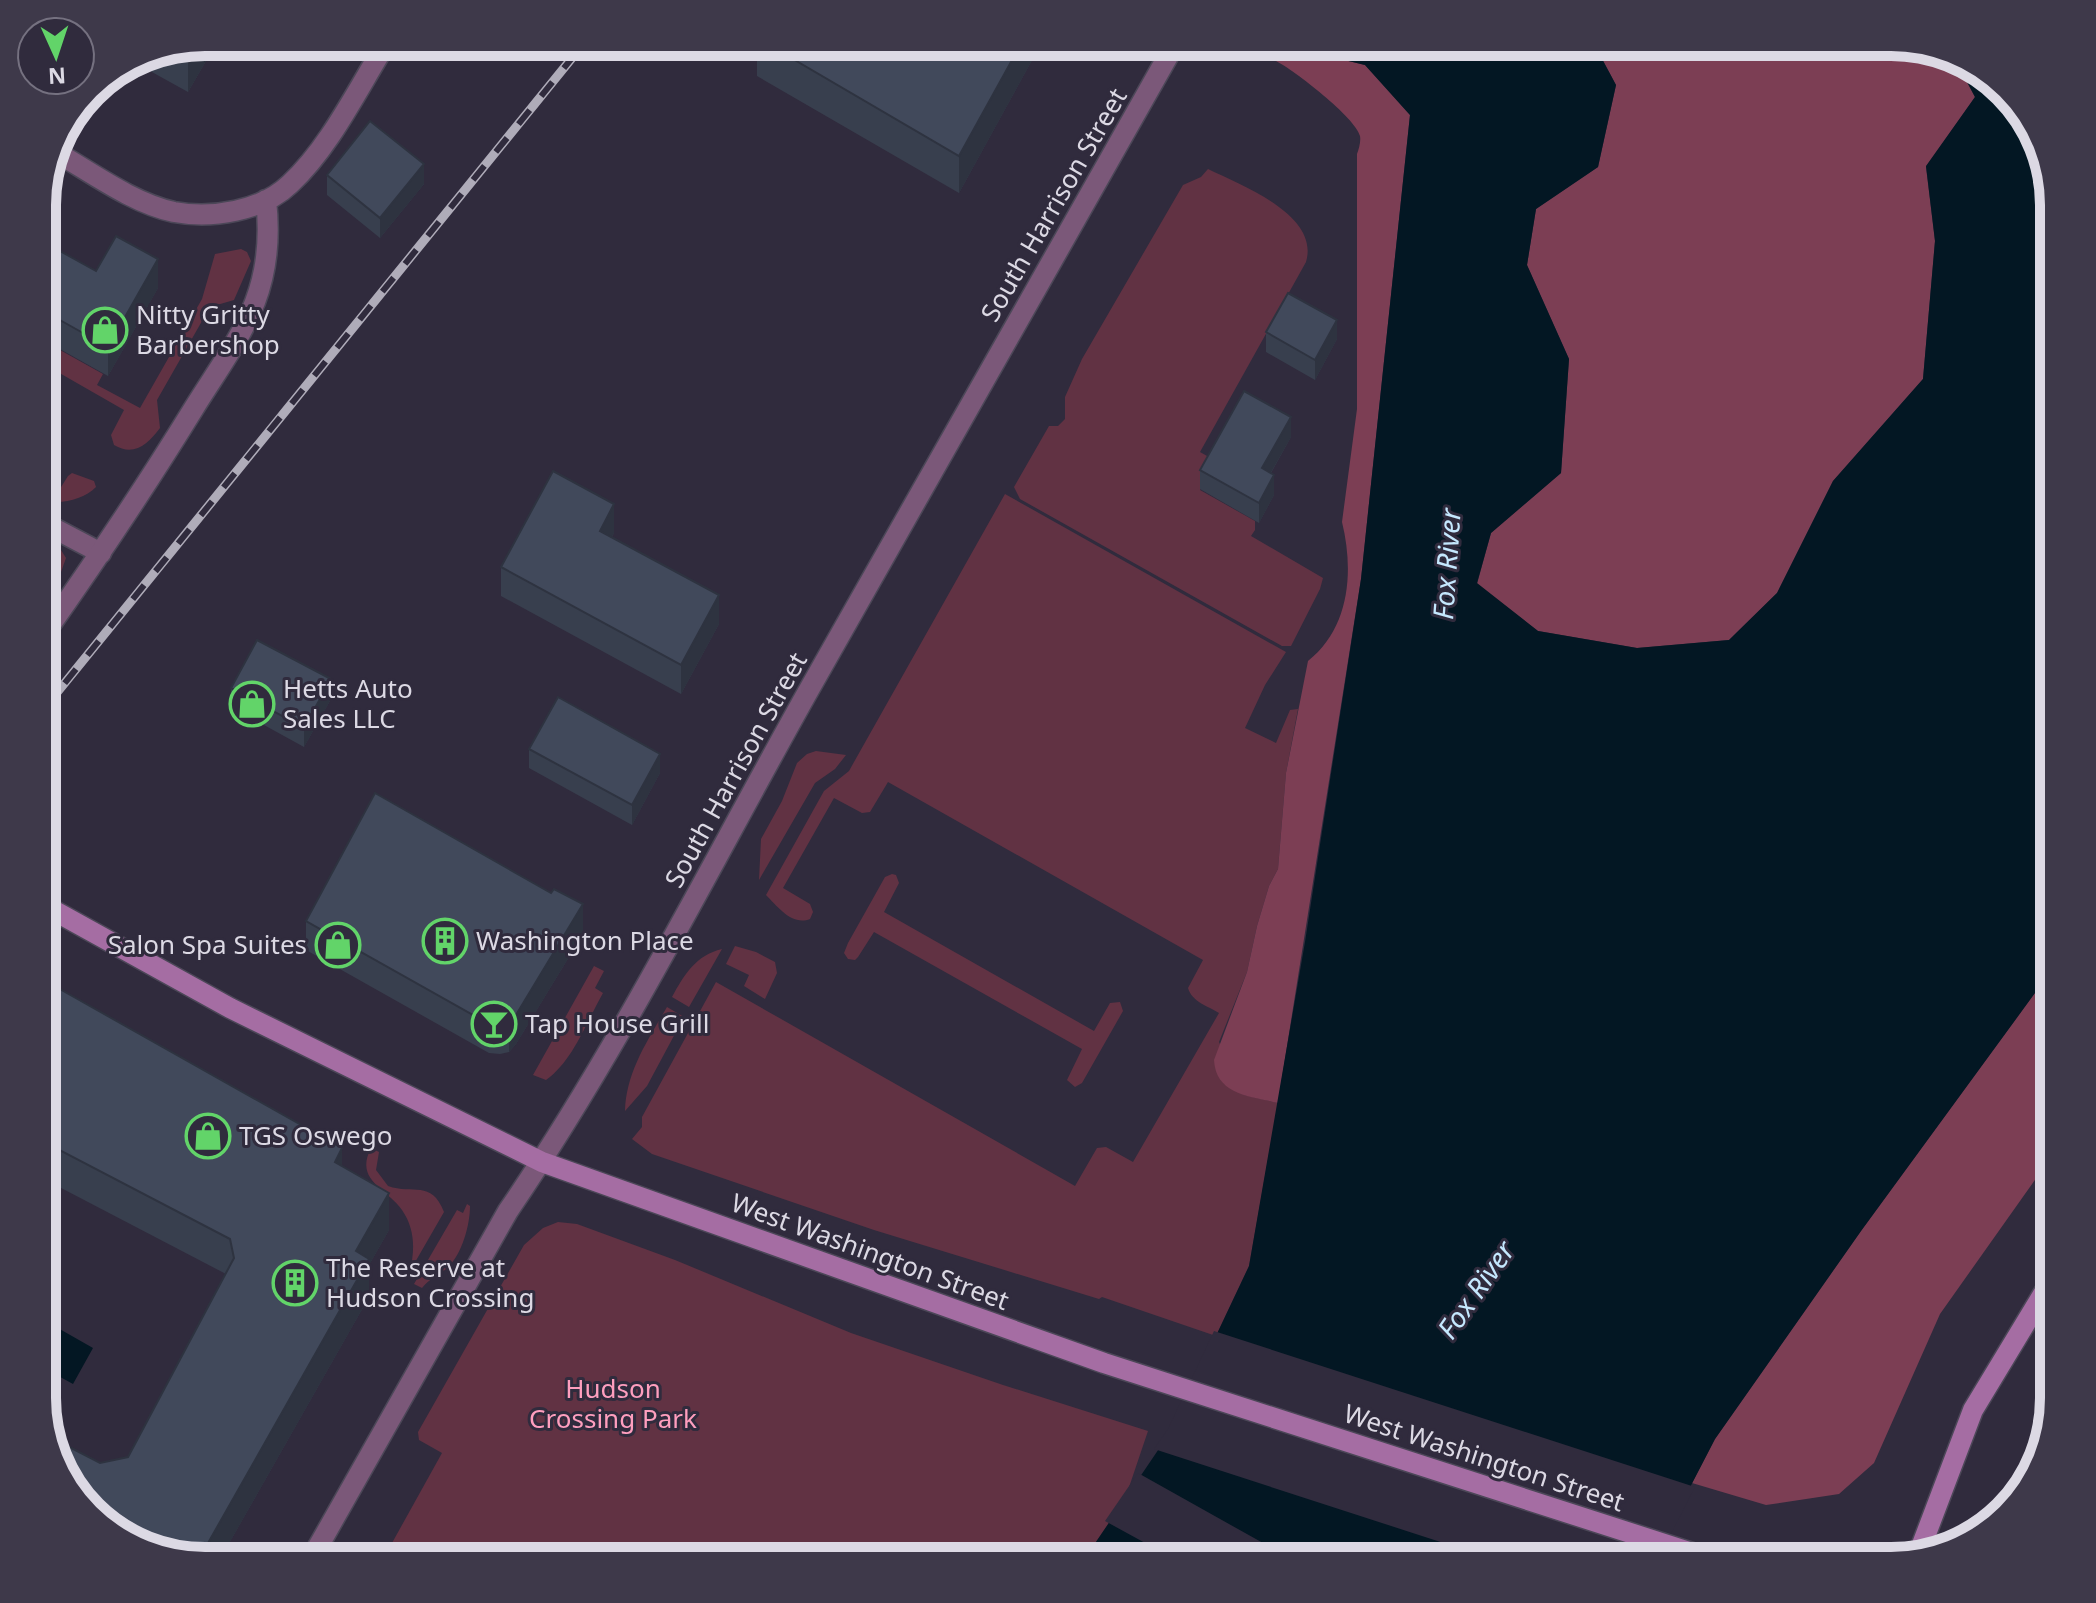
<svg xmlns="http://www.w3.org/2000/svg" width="2096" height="1603" font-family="'Noto Sans',sans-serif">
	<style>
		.green { fill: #613243 }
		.forest { fill: #7c3e54 }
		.water { fill: #031723 }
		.pier { fill: #302b3d }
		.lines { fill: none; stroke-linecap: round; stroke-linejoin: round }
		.lane-casing { stroke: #4c4758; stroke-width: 23 }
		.street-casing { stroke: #4c4758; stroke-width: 23 }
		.secondary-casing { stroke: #4c4758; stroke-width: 23 }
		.lane { stroke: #7b5879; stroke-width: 20 }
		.street { stroke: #7b5879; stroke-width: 20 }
		.secondary { stroke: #a56da3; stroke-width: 20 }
		.rail-casing { stroke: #afacb9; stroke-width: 9 }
		.rail { stroke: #302b3d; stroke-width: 6; stroke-dasharray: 18; stroke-linecap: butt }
		.wall { fill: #383f4e }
		.shaded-wall { fill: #2e3340 }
		.building { fill: #41495b; stroke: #2e3340; stroke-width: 2 }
		.labels { text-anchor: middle; stroke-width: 6; stroke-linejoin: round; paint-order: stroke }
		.street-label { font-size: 26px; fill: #dcd9e4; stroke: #302b3d }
		.poi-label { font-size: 26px; fill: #dcd9e4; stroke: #302b3d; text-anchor: start }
		.park-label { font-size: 26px; fill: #fe9ebe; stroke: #302b3d }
		.water-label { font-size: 28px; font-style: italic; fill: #c5e8fe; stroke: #302b3d }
		.rim { fill: none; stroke: #dcd9e4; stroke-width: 10 }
	</style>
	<rect width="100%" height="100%" fill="#302b3d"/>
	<path class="green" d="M1208 169C1243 186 1320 215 1306 262L1200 452 1216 461 1200 490 1255 521V530L1251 536 1323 578 1320 589 1291 646H1282L1020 499 1014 487 1049 426H1058L1065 419V397L1082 359 1183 185 1201 177Z
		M241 249 247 252 251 261 234 300 210 307 157 400 160 428C148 444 134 457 114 445L111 435 124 410 42 363V340L103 374 97 385 140 408 202 299 215 254Z
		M72 473 94 481 96 487C83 500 60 505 42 500V495L53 500 68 476Z
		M1005 494 1286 652 1265 685 1245 728 1276 743 1290 710 1298 709 1286 773 1278 869 1269 886 1257 926 1247 972 1219 1042 1245 1095 1278 1103 1249 1266 1216 1336 1102 1297 1099 1299 874 1230 652 1154 632 1139 642 1127V1117L716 982 1075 1186 1097 1148 1106 1147 1133 1162 1219 1013C1208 1006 1192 1002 1188 988L1203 960 888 782 870 812 862 813 834 798 783 888 810 904 813 912 810 919C792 926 778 907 766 895L824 791 849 771 854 762Z
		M42 538 61 550 66 558 61 572 42 599Z
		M816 751 846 755 835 769 815 783 759 880 761 839 782 801 797 763 807 754Z
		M892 874 896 875 899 883 884 912 1094 1031 1110 1003 1120 1002 1123 1011 1082 1083 1075 1087 1067 1080 1082 1049 874 932 858 957 855 960 848 959 844 953 848 943 885 877Z
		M735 946 756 952 775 962 777 973 765 999 744 986 749 975 726 964Z
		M722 949 689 1007 672 997C684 975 696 955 722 949Z
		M594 966 604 971 595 988 603 993C587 1021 573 1061 546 1080L533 1075Z
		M667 1007 684 1017 647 1086 625 1111C626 1072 648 1040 667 1007Z
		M371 1148 379 1152 376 1170 388 1186C413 1195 431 1179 444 1212L410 1271C415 1249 415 1229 402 1210 387 1188 354 1181 371 1148Z
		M467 1204 470 1206C470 1225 462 1254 448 1267 440 1275 430 1278 422 1288L414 1284 457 1210 463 1213Z
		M558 1222 577 1224 675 1260 851 1333 1003 1385 1148 1431 1124 1502 1083 1561H382L442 1453 419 1440 418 1432 524 1245 543 1228Z"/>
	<path class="forest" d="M1230 42H1270L1365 65 1410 115 1361 579 1278 1103C1250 1096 1216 1095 1214 1060L1247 972 1257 926 1269 886 1278 869 1286 773 1308 661C1350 628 1354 571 1342 522L1357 409V154C1359 149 1361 141 1360 136 1356 118 1294 70 1276 61 1261 53 1244 53 1230 42Z
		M1593 42H1891L1958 65 1975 97 1926 167 1935 241 1923 379 1833 481 1777 593 1729 640 1637 648 1538 631 1477 584 1491 533 1561 473 1569 359 1527 265 1536 209 1598 167 1616 85Z
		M2054 967V1153L1940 1314 1874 1463 1839 1494 1766 1505 1692 1483 1715 1439 1861 1231Z"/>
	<path class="water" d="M1270 42H1593L1616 85 1598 167 1536 209 1527 265 1569 359 1561 473 1491 533 1477 583 1538 631 1637 648 1729 640 1777 593 1833 481 1923 379 1935 241 1926 166 1975 97 1958 65 1991 76 2037 133 2054 205V967L1861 1231 1715 1439 1652 1561H1083L1171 1431 1249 1266 1305 942 1361 579 1410 115 1365 65Z
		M42 1319 93 1348 73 1384 42 1367Z"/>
	<path class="pier" d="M1214 1331 1695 1487 1657 1561H1499L1154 1449 1168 1429Z
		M1138 1473 1295 1561H1178L1105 1521Z"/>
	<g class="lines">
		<g class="lane-casing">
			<path id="lane" d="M42 522 101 553"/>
		</g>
		<g class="street-casing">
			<path id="street" d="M54 151C91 172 132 203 174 212 212 219 262 211 290 184 330 147 358 88 387 42
				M42 637C95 562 146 486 194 408 215 374 241 339 255 302 268 268 270 235 266 200
				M310 1561 508 1211C620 1047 709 868 806 695 928 477 1053 260 1176 42"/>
		</g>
		<g class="secondary-casing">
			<path id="secondary" d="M42 904 230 1008 542 1162 1104 1363 1717 1561
				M1918 1555 1973 1410 2054 1276"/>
		</g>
		<use href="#lane" class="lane"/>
		<use href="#street" class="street"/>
		<use href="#secondary" class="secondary"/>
		<g class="rail-casing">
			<path id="rail" d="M42 711 585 42"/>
		</g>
		<use href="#rail" class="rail"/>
	</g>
	<path class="wall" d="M205 42H217L188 92 132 61 143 54Z
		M757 42H1042L959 193 757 76Z
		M327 175 424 184 380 238 327 195Z
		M42 241 96 271 158 288 108 376 42 339Z
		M1266 332 1337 339 1315 380 1266 352Z
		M1291 437 1271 473 1274 495 1259 523 1200 489V470Z
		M614 533 612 537 719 624 681 694 501 596V567Z
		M231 688 331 699 304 747 231 707Z
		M529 749 660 773 632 825 529 768Z
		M306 921 583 934 516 1044 509 1052 500 1054 489 1053 306 950Z
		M42 979 342 1166 389 1230 369 1265V1297L219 1561 100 1463 128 1457 226 1274 42 1178Z"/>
	<path class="shaded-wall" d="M205 42H217L188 92V55L194 44Z
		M1022 42H1042L959 193V156Z
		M424 164V184L380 238V218Z
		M158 259V288L108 376V347Z
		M1337 320V339L1315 380V360Z
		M1291 417V437L1262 488V468Z
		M1274 475V495L1259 523V503Z
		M614 504V533L600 560V531Z
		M719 595V624L681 694V665Z
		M331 679V699L304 747V728Z
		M660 754V773L632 825V805Z
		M583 904V934L516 1044 509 1052V1023Z
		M342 1148V1186L335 1162Z
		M389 1193V1230L369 1265V1297L219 1561H205L199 1559 356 1251Z"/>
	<path class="building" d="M764 42H1022L959 156Z
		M194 44 188 55 175 48Z
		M370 121 424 164 380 218 327 175Z
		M116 236 158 259 108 347 42 310V241L96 271Z
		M1288 293 1337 320 1315 360 1266 332Z
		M1244 391 1291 417 1262 468 1274 475 1259 503 1200 470Z
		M553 471 614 504 600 531 719 595 681 665 501 567Z
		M257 640 331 679 304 728 231 688Z
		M558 697 660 754 632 805 529 749Z
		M375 793 551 893 554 889 583 904 516 1015 509 1023 500 1024H489L306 921Z
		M42 979 342 1148 335 1162 389 1193 356 1251 369 1259 199 1559 105 1527 59 1470 50 1437 100 1463 128 1457 234 1258 230 1239 42 1141Z"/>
	<defs>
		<g id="shop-ring" transform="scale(2.3)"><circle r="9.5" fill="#302b3d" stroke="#62d469" stroke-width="1.5"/><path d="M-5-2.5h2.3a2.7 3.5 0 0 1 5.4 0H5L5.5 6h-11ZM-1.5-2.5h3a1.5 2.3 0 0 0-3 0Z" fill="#62d469"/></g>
		<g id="building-ring" transform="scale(2.3)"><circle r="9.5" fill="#302b3d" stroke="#62d469" stroke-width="1.5"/><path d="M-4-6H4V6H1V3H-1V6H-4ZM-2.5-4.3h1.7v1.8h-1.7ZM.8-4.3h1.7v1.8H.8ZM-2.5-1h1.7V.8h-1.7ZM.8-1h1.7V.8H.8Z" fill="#62d469"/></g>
		<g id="bar-ring" transform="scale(2.3)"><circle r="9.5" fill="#302b3d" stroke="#62d469" stroke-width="1.5"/><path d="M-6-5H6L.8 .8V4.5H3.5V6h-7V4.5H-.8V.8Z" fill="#62d469"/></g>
	</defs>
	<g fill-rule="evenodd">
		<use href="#shop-ring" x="105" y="330"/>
		<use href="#shop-ring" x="252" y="704"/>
		<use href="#building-ring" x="445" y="941"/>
		<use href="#shop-ring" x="338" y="945"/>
		<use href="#bar-ring" x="494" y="1024"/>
		<use href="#shop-ring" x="208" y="1136"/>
		<use href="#building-ring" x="295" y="1283"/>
	</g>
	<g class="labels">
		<g class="street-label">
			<text transform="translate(1054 205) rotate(-60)" y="9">South Harrison Street</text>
			<text transform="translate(736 770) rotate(-61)" y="9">South Harrison Street</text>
			<text transform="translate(870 1252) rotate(20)" y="9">West Washington Street</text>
			<text transform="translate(1484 1458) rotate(18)" y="9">West Washington Street</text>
		</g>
		<g class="poi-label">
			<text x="136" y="324">Nitty Gritty<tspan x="136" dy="30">Barbershop</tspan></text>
			<text x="283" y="698">Hetts Auto<tspan x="283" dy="30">Sales LLC</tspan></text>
			<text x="476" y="950">Washington Place</text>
			<text x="307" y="954" text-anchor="end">Salon Spa Suites</text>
			<text x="525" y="1033">Tap House Grill</text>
			<text x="239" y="1145">TGS Oswego</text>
			<text x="326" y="1277">The Reserve at<tspan x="326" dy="30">Hudson Crossing</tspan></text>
		</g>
		<g class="park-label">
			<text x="613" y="1398">Hudson<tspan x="613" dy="30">Crossing Park</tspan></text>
		</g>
		<g class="water-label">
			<text transform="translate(1447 564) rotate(-86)" y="10">Fox River</text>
			<text transform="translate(1476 1290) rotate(-55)" y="10">Fox River</text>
		</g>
	</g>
	<path d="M0 0H2096V1603H0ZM205 56H1891A149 149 0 0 1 2040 205V1398A149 149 0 0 1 1891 1547H205A149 149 0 0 1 56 1398V205A149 149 0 0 1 205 56Z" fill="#3e394a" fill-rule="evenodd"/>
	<path class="rim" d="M205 56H1891A149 149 0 0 1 2040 205V1398A149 149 0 0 1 1891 1547H205A149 149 0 0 1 56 1398V205A149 149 0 0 1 205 56Z"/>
	<g transform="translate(56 56) rotate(177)"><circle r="38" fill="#302b3d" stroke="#757180" stroke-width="2"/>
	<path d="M0-6L14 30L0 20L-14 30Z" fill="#62d469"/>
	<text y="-12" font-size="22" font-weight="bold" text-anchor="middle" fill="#dcd9e4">N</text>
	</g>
</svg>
